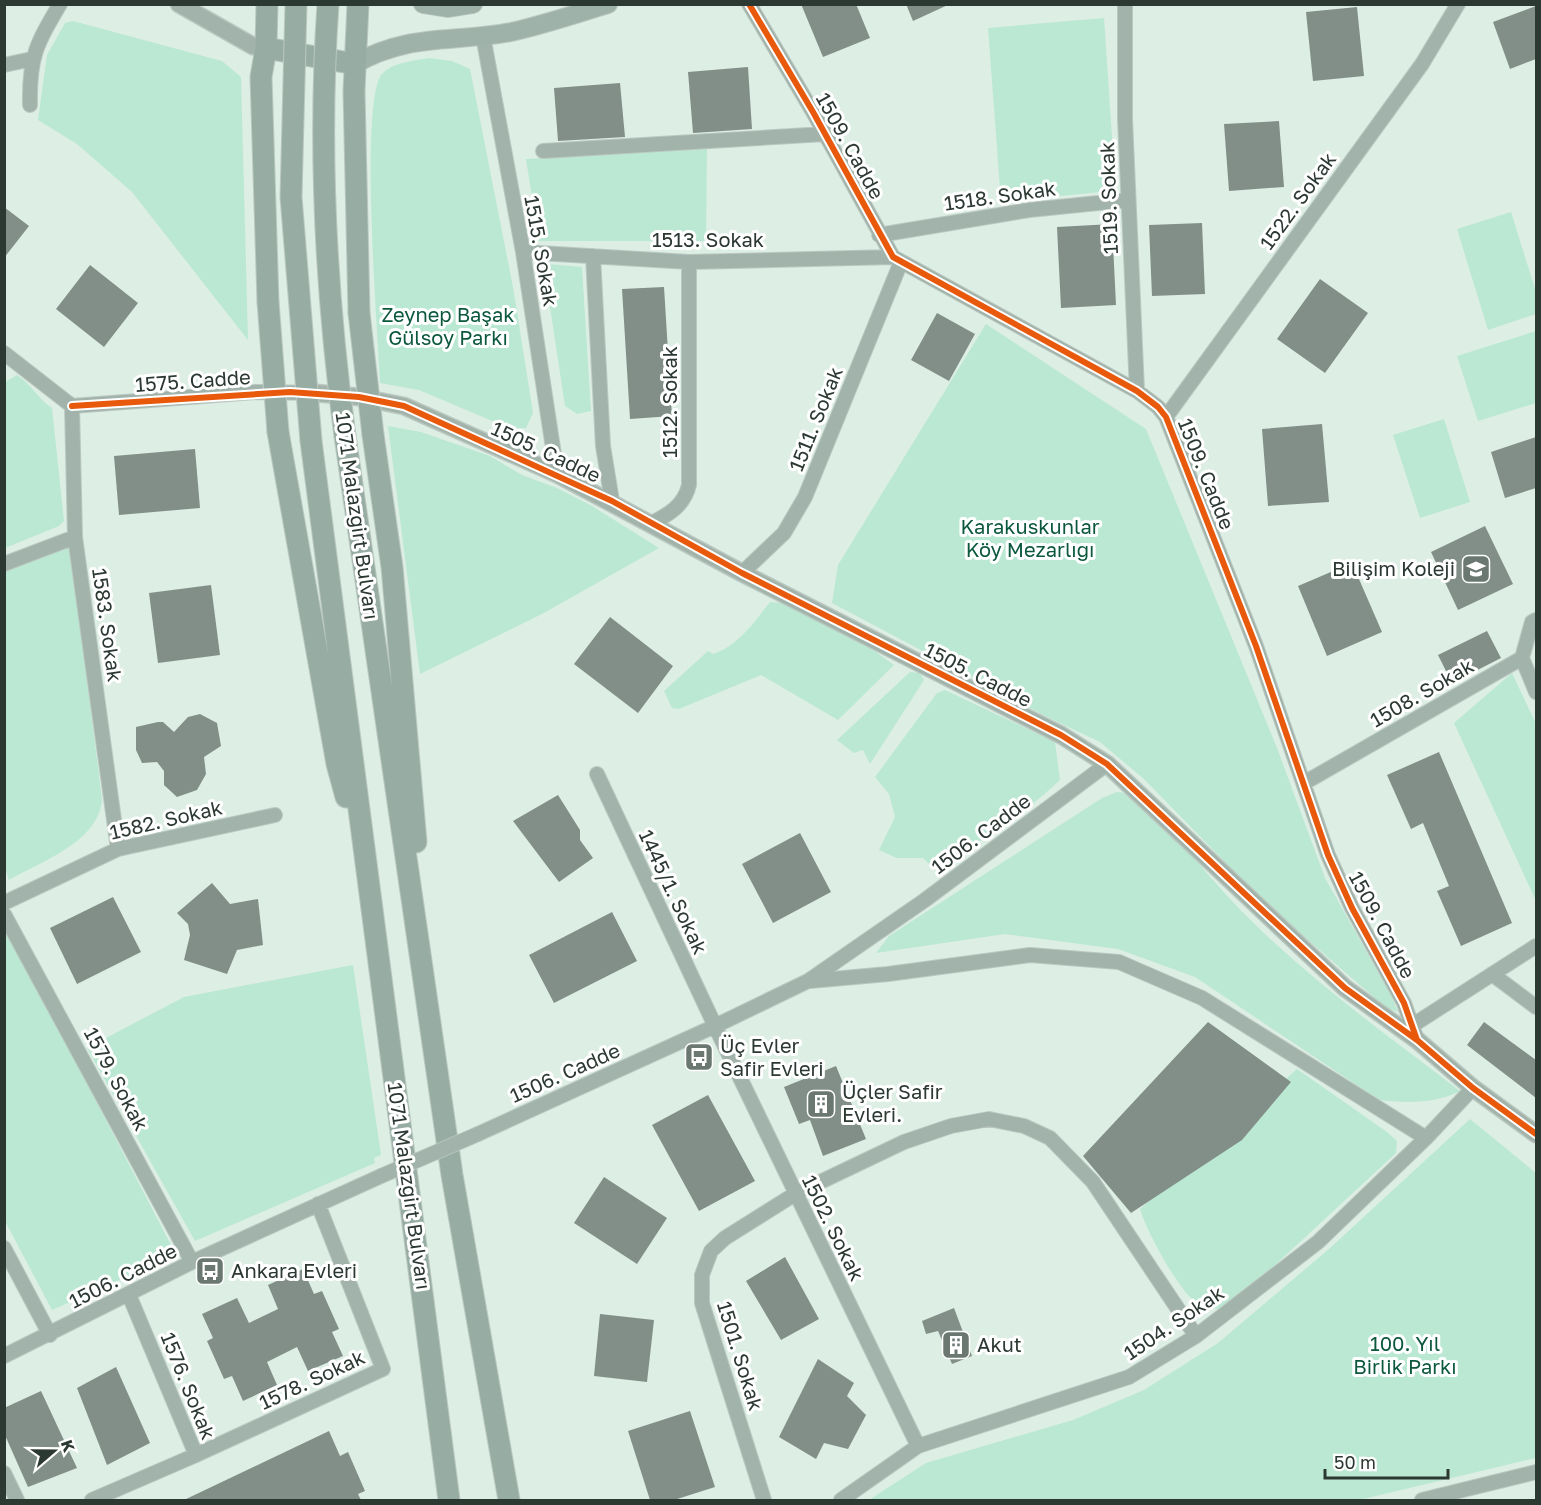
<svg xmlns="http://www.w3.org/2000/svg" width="1541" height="1505" font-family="'Golos Text',sans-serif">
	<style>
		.green { fill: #bbe8d2 }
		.building { fill: #828f88 }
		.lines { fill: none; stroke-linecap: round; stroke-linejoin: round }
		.minor-casing { stroke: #bbc8c1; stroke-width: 16 }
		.tertiary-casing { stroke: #bbc8c1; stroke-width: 19 }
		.secondary-casing { stroke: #bbc8c1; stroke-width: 20 }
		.primary-casing { stroke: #bbc8c1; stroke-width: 23 }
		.minor { stroke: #a1b3aa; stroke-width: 14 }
		.tertiary { stroke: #a1b3aa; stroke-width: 16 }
		.secondary { stroke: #9eb2a9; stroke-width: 18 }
		.primary { stroke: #97ada3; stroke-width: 21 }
		.minor-bridge-casing { stroke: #bbc8c1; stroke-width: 16; stroke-linecap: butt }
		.primary-bridge-casing { stroke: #bbc8c1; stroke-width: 23; stroke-linecap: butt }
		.minor-bridge { stroke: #a1b3aa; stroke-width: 14 }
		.primary-bridge { stroke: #97ada3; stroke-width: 21 }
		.cycleway-casing { stroke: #fff; stroke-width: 10 }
		.cycleway { stroke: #e8590c; stroke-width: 6 }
		.labels { text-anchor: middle; stroke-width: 6; stroke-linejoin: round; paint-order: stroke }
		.street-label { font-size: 20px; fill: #2c3832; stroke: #fff }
		.park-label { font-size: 20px; fill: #0b583d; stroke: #fff }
		.poi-label { font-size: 20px; fill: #2c3832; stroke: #fff; text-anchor: start }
	</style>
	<rect width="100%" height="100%" fill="#ddeee5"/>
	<path class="green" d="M1104 18 1115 181 1101 192 1001 202 988 28Z
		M73 21 222 61 241 77 248 340 132 192 77 144 38 120 47 55 65 23Z
		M429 58 452 61 470 69 513 287 533 413 526 428 511 429 419 390 380 383C378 336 359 100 382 74 393 62 414 61 429 58Z
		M707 149 706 241H539L526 159Z
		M1511 212 1536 292V314L1488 330 1457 229Z
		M548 264 582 267 591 411 577 414 565 406 544 267Z
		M986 324 1146 429 1277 748 1325 878 1392 997 1398 1012 1385 1007 1261 899 1144 779 1100 742 1047 717 832 603 838 565Z
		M1536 331V403L1478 421 1457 356Z
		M17 375C32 385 39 400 52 408L64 521 59 526 5 548V382Z
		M1444 419 1470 502 1420 518 1393 435Z
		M388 426 421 432 490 456 522 475 557 488 592 506 659 548 542 614 420 674Z
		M62 547 68 548 71 555 102 799C99 842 42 861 9 880L5 868V570Z
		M770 602C810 604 862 642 894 665L838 720 761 675 679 709 672 708 664 691 708 651 713 654C739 645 754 622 770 602Z
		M910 672 920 673 924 680 870 764 863 750 854 753 837 740Z
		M1512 673 1536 724V901L1454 723Z
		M945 690 1055 742 1060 780C1022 816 979 843 933 868L923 858H897L879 850 895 817 889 794 875 777 937 693Z
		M1117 792C1140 791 1197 862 1213 880 1284 962 1374 1025 1460 1091 1435 1104 1406 1103 1379 1100L1195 977 1118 949 1005 934 876 953 889 936 1102 798Z
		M4 924 172 1247 169 1258 52 1310 5 1221Z
		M353 965 381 1155 374 1158 375 1163 195 1241 87 1048 184 997Z
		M1297 1069 1387 1132 1397 1141 1396 1153 1259 1280 1218 1309C1207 1307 1197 1305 1189 1296 1172 1277 1147 1232 1140 1209Z
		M1470 1119 1536 1173V1458L1359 1500H869L926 1463 1073 1420 1144 1390 1218 1343 1329 1249Z"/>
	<path class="building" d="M801 4H856L870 38 823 57Z
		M906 4H950L913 21Z
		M1536 6V59L1510 69 1493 22Z
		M1357 7 1364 76 1313 81 1306 12Z
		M748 67 752 129 693 133 688 72Z
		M620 83 625 137 558 141 554 88Z
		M1279 121 1284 187 1229 191 1224 124Z
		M4 207 29 226 4 258Z
		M1202 223 1205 294 1152 296 1149 225Z
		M1112 224 1116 305 1061 308 1057 227Z
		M90 265 138 303 104 347 56 309Z
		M1320 279 1368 313 1325 373 1277 339Z
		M664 287 672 416 630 419 622 289Z
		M937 313 975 334 949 381 911 360Z
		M1322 424 1329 502 1268 506 1262 429Z
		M1536 437V488L1505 498 1491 452Z
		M195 449 200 508 119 515 114 456Z
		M1485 526 1513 584 1458 610 1431 552Z
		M1352 563 1382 632 1327 656 1298 586Z
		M211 585 220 655 158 663 149 593Z
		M610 617 673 666 638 713 574 664Z
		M1487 631 1501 658 1452 683 1438 655Z
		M200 714 217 723 221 746 204 757 206 774 197 790 177 797 164 785V771L157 762 142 763 136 750V727L158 722H163L174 732 188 717Z
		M1439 752 1512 923 1461 946 1437 891 1449 886 1423 823 1411 829 1387 775Z
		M558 795 580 830V840L593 858 559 882 513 821Z
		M800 833 831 892 773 923 742 864Z
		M212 883 230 904 258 899 263 945 237 950 227 974 184 960 190 935 188 924 177 913Z
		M113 897 141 952 77 984 50 928Z
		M612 912 637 961 554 1003 529 955Z
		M1208 1022 1291 1082 1242 1140 1131 1213 1083 1156Z
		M1484 1022 1536 1060V1098L1467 1045Z
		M836 1066 866 1139 823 1156 810 1120 799 1124 784 1087Z
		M708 1095 755 1181 699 1211 652 1125Z
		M604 1177 667 1218 637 1264 574 1223Z
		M785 1257 819 1319 781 1340 746 1281Z
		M303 1269 314 1294 322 1291 339 1329 332 1332 343 1356 308 1371 297 1347 267 1362 277 1385 243 1401 232 1376 224 1379 207 1341 213 1338 202 1314 237 1298 249 1323 278 1309 268 1285Z
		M954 1308 972 1356 952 1364 938 1331 926 1334 922 1321Z
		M600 1314 654 1320 647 1382 594 1376Z
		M818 1359 854 1383 847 1396 866 1415 848 1449 824 1443 816 1459 779 1437Z
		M116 1367 150 1443 107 1465 77 1388Z
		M41 1391 77 1468 28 1487 4 1433V1408Z
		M690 1411 715 1487 674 1500H650L628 1431Z
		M329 1431 340 1456 348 1452 365 1491 358 1494 361 1500H184Z"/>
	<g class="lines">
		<g class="minor-casing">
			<path id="minor" d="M749 4 813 112 893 257 1137 391 1158 407 1166 417 1256 646 1328 855 1352 908 1404 1003 1417 1040
				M1125 4V119L1137 391
				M483 36 523 252 557 474
				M4 65 32 59
				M30 105C29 57 36 45 60 4
				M543 151 825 134
				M879 235 1029 210 1128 200
				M523 252 689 262 893 257
				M593 256 603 446 612 501
				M4 353 72 406
				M72 406 75 537 118 849
				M72 406 256 392 314 393
				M1166 417 1422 64 1458 4
				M650 524C668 515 684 506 689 485V262
				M4 564 75 537
				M742 573 784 533 805 497 901 262
				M1522 658 1536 692
				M597 774 715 1026 918 1446
				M1304 783 1522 658 1532 622 1536 620
				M4 903 118 849 275 815
				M4 914 192 1262
				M1492 974 1536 1007
				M810 981 888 974 1030 955 1119 962 1202 998 1426 1138
				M1413 1025 1536 946
				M478 1134 715 1026 808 981 925 900 1107 764
				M4 1248 50 1335
				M4 1356 192 1262 381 1176
				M196 1455 383 1369 318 1204
				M4 1473 17 1500
				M92 1500 196 1455 129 1295
				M764 1500 702 1303V1275L711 1251 725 1238 795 1194 904 1142 951 1126 989 1119 1024 1126 1050 1138 1093 1182 1196 1336
				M841 1500 918 1446 1129 1377 1196 1336 1318 1242 1426 1138 1473 1088
				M1422 1500 1536 1472"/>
		</g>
		<g class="tertiary-casing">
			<path id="tertiary" d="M179 4 253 46 266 48
				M316 393 359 397 404 406 557 474 742 573 1061 735 1107 764 1345 988 1417 1040 1473 1088 1536 1134"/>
		</g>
		<g class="secondary-casing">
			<path id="secondary" d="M423 4 448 8 473 4
				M355 64C408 33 453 43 511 32 543 25 576 14 608 4"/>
		</g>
		<g class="primary-casing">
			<path id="primary" d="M267 4 266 48 261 77 268 302
				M358 4 354 91 359 313
				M266 48 355 64
				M278 432 337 764 346 797
				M373 435 392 567 416 842
				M345 436 452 1175 509 1500
				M311 441 449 1500"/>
		</g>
		<use href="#minor" class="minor"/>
		<use href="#tertiary" class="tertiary"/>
		<use href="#secondary" class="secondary"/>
		<use href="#primary" class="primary"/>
		<g class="minor-bridge-casing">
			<path id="minor-bridge" d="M381 1176 478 1134"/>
		</g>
		<g class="primary-bridge-casing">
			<path id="primary-bridge" d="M296 4 291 197 311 441
				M328 4C318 148 326 294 345 436
				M268 302 278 432
				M359 313 373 435"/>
		</g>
		<use href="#minor-bridge" class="minor-bridge"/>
		<use href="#primary-bridge" class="primary-bridge"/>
		<g class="cycleway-casing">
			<path id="cycleway" d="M749 4 813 112 893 257 1137 391 1158 407 1166 417 1256 646 1328 855 1352 908 1404 1003 1417 1040
				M72 406 290 392 359 397 404 406 612 501 742 573 1061 735 1107 764 1345 988 1417 1040 1473 1088 1536 1134"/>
		</g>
		<use href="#cycleway" class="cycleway"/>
	</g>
	<defs>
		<g id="school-square" transform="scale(1.5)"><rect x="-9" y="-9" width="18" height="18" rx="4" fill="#6a7871" stroke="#fff"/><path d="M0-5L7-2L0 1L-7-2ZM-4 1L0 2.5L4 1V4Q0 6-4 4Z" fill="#fff"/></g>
		<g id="bus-square" transform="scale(1.5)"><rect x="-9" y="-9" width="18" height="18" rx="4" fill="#6a7871" stroke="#fff"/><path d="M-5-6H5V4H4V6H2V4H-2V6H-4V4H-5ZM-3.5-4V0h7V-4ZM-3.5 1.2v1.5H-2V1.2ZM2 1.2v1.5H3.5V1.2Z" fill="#fff"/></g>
		<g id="building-square" transform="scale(1.5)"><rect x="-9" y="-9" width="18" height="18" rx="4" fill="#6a7871" stroke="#fff"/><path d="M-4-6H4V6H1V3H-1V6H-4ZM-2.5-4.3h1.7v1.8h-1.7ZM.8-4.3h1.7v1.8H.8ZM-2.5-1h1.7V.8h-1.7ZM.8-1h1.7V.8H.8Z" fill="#fff"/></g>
	</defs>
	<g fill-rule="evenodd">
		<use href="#school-square" x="1476" y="569"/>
		<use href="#bus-square" x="699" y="1057"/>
		<use href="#building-square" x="821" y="1104"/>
		<use href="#bus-square" x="210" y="1271"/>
		<use href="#building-square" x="956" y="1345"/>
	</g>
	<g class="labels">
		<g class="street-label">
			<text transform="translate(850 146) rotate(61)" y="7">1509. Cadde</text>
			<text transform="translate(1000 196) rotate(-8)" y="7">1518. Sokak</text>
			<text transform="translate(1109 198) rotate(-92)" y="7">1519. Sokak</text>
			<text transform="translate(1298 201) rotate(-54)" y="7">1522. Sokak</text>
			<text x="708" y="247">1513. Sokak</text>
			<text transform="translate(541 251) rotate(80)" y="7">1515. Sokak</text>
			<text transform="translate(193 381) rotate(-4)" y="7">1575. Cadde</text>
			<text transform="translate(670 402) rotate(-90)" y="7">1512. Sokak</text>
			<text transform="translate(816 419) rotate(-68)" y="7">1511. Sokak</text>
			<text transform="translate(546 452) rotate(25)" y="7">1505. Cadde</text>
			<text transform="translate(1206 474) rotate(68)" y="7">1509. Cadde</text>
			<text transform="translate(357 516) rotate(82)" y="7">1071 Malazgirt Bulvarı</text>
			<text transform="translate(107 625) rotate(82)" y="7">1583. Sokak</text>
			<text transform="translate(978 675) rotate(27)" y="7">1505. Cadde</text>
			<text transform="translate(1422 693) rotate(-30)" y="7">1508. Sokak</text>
			<text transform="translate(166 820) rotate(-13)" y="7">1582. Sokak</text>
			<text transform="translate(981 834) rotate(-37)" y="7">1506. Cadde</text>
			<text transform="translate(673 892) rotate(65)" y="7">1445/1. Sokak</text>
			<text transform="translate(1382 925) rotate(62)" y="7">1509. Cadde</text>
			<text transform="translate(565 1073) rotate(-24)" y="7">1506. Cadde</text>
			<text transform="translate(116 1079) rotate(62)" y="7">1579. Sokak</text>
			<text transform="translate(409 1186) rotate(82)" y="7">1071 Malazgirt Bulvarı</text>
			<text transform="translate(833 1228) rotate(64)" y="7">1502. Sokak</text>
			<text transform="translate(123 1276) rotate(-27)" y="7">1506. Cadde</text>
			<text transform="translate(1174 1323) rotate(-34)" y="7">1504. Sokak</text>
			<text transform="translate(740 1356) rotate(73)" y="7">1501. Sokak</text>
			<text transform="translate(312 1380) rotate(-25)" y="7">1578. Sokak</text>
			<text transform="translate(188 1386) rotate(68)" y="7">1576. Sokak</text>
		</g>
		<g class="park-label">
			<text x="448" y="322">Zeynep Başak<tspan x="448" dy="23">Gülsoy Parkı</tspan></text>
			<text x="1030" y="534">Karakuskunlar<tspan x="1030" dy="23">Köy Mezarlığı</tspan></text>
			<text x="1405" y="1351">100. Yıl<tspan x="1405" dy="23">Birlik Parkı</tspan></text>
		</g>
		<g class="poi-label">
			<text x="1455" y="576" text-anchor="end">Bilişim Koleji</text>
			<text x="720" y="1053">Üç Evler<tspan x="720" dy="23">Safir Evleri</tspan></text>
			<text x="842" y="1099">Üçler Safir<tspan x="842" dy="23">Evleri.</tspan></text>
			<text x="231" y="1278">Ankara Evleri</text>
			<text x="977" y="1352">Akut</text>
		</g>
	</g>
	<rect width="1541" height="1505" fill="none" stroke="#2c3832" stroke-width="12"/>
	<g transform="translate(54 1451) rotate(70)" stroke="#ffffff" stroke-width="4.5" paint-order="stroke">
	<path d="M0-4.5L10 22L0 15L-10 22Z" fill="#2c3832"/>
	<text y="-9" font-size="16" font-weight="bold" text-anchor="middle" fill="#2c3832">K</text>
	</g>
	<path d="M1325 1469v9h123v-9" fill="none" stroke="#2c3832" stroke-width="3"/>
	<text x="1334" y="1469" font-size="18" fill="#2c3832" stroke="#ffffff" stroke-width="4.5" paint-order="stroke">50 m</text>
</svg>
